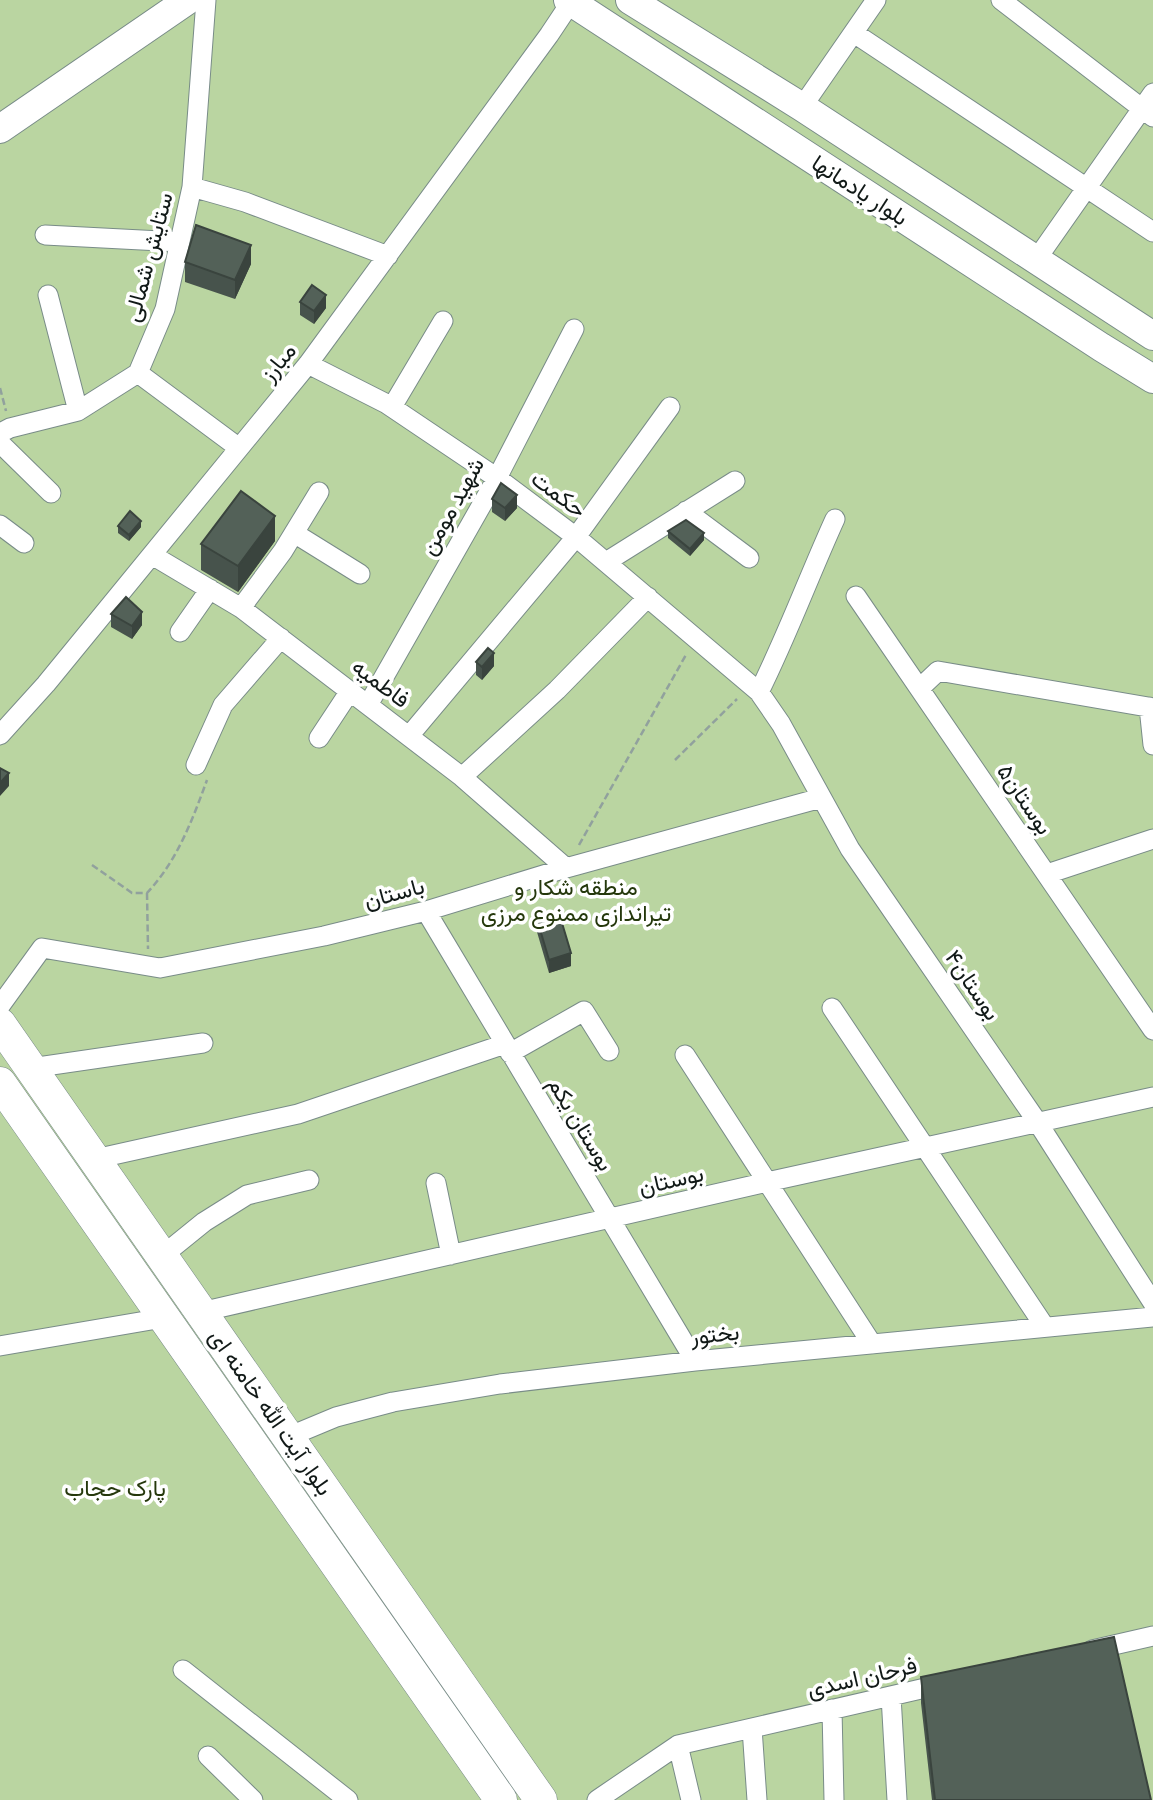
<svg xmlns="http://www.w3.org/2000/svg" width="1153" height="1800" font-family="'Fira Sans Condensed',Vazirmatn,sans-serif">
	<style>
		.green { fill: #bad5a1 }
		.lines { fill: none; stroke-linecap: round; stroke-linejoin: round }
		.street-casing { stroke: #798c88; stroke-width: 21 }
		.secondary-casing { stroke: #798c88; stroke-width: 30 }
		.primary-casing { stroke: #798c88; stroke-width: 33 }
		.path { stroke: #91a19d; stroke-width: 2.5; stroke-dasharray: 7 3.5; stroke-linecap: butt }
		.street { stroke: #fff; stroke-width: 19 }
		.secondary { stroke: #fff; stroke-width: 28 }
		.primary { stroke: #fff; stroke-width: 32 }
		.wall { fill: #47534c }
		.shaded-wall { fill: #3a443e }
		.building { fill: #536158; stroke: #3a443e; stroke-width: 2 }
		.labels { text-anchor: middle; stroke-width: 7; stroke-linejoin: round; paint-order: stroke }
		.street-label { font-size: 23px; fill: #111917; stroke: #fff }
		.park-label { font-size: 23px; fill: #25380c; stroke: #fff }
	</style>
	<rect width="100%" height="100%" fill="#daefea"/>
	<path class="green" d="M0 0H1153V1800H0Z"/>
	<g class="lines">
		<g class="street-casing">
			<path id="street" d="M1001 0 1153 117
				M854 33 1153 232
				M802 107 876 0
				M192 187 245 202 388 256
				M45 235 180 242
				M1036 260 1153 93
				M48 295 78 411
				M308 364 387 404 497 478 576 537 759 692 781 724 850 849 1038 1123 1153 1303
				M138 373 239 448
				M392 407 443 321
				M0 433 10 428 78 411 138 373 165 309 192 187 206 0
				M0 443 51 493
				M686 511 749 558
				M0 525 24 543
				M294 533 360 574
				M152 555 241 608 462 777 566 868
				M606 562 735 481
				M856 596 1153 1030
				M241 608 283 551 319 492
				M180 632 210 589
				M920 688 938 671 1153 708
				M759 692C787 636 809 576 835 519
				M368 705 497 478 574 329
				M1149 707 1153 745
				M0 735 46 684 308 364 549 35 571 2
				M409 736 576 537 670 407
				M319 738 350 691
				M196 765 223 705 281 638
				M462 777 557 690 648 597
				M1047 874 1153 839
				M426 911 695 1361
				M0 1006 42 948 160 968 324 936 426 911 566 868 821 798
				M832 1008 1045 1327
				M510 1053 584 1011 609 1051
				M685 1055 872 1344
				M31 1068 203 1043
				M95 1159 298 1114 505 1044
				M436 1183 451 1255
				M162 1256 204 1222 247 1195 309 1180
				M201 1312 767 1182 1153 1097
				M0 1346 163 1318
				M288 1437 336 1417 393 1402 500 1384 695 1361 1153 1317
				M1092 1650 1153 1636
				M183 1670 348 1800
				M891 1696 897 1800
				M832 1709 834 1800
				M752 1728 757 1800
				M678 1745 691 1800
				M208 1756 253 1800
				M597 1800 678 1745 947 1683"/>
		</g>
		<g class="secondary-casing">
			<path id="secondary" d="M568 0 1101 347 1153 379
				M630 0 802 107 1153 336
				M0 129 188 0"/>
		</g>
		<g class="primary-casing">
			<path id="primary" d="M0 1024 541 1800
				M0 1083 501 1800"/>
		</g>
		<path class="path" d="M0 388 6 411
			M675 760 737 699
			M579 845 687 653
			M92 865 132 893H147C177 861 192 821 207 780
			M147 893 148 949"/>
		<use href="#street" class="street"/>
		<use href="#secondary" class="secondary"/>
		<use href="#primary" class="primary"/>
	</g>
	<path class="wall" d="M185 262 251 264 235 299 185 282Z
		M300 302 326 308 314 324 300 315Z
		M492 499 517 508 505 521 492 512Z
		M118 526 141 527 129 541 118 533Z
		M668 531 704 540 690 556 668 538Z
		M275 541 238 592 201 570V544Z
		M111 614 142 625 132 639 111 627Z
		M476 662 494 666 482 680 476 675Z
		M537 919 571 966 549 973 537 932Z
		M921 1677 1151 1800H932L921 1703Z"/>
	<path class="shaded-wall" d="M251 245V264L235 299V280Z
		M326 295V308L314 324V311Z
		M517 495V508L505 521V508Z
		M275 516V541L238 592V566Z
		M141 521V527L129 541V535Z
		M704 533V540L690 556V549Z
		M142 612V625L132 639V626Z
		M494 653V666L482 680V667Z
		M9 773V786L0 796V783Z
		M571 953V966L549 973V960Z"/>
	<path class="building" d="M196 225 251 245 235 280 185 262Z
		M312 285 326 295 314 311 300 302Z
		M501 483 517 495 505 508 492 499Z
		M241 491 275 516 238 566 201 544Z
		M130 511 141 521 129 535 118 526Z
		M686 520 704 533 690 549 668 531Z
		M126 597 142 612 132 626 111 614Z
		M488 648 494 653 482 667 476 662Z
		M0 768 9 773 0 783Z
		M559 913 571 953 549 960 537 919Z
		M1114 1637 1151 1800H935L921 1677Z"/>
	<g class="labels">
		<g class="street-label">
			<text transform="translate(860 190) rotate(33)" y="8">بلوار یادمانها</text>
			<text transform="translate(148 257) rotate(-75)" y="8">ستایش شمالی</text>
			<text transform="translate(278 362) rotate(-51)" y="8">مبارز</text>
			<text transform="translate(559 494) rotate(37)" y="8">حکمت</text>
			<text transform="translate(452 506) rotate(-61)" y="8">شهید مومن</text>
			<text transform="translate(381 683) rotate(37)" y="8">فاطمیه</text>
			<text transform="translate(1025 799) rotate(56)" y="8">بوستان۵</text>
			<text transform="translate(394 893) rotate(-15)" y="8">باستان</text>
			<text transform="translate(973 985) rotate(56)" y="8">بوستان۴</text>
			<text transform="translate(581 1124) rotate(59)" y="8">بوستان یکم</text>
			<text transform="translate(671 1180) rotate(-13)" y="8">بوستان</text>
			<text transform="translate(715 1334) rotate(-6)" y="8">بختور</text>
			<text transform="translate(271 1412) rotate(55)" y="8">بلوار آیت الله خامنه ای</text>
			<text transform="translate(862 1677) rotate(-13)" y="8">فرحان اسدی</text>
		</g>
		<g class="park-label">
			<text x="576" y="895">منطقه شکار و<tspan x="576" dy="26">تیراندازی ممنوع مرزی</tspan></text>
			<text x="115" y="1496">پارک حجاب</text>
		</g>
	</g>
</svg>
